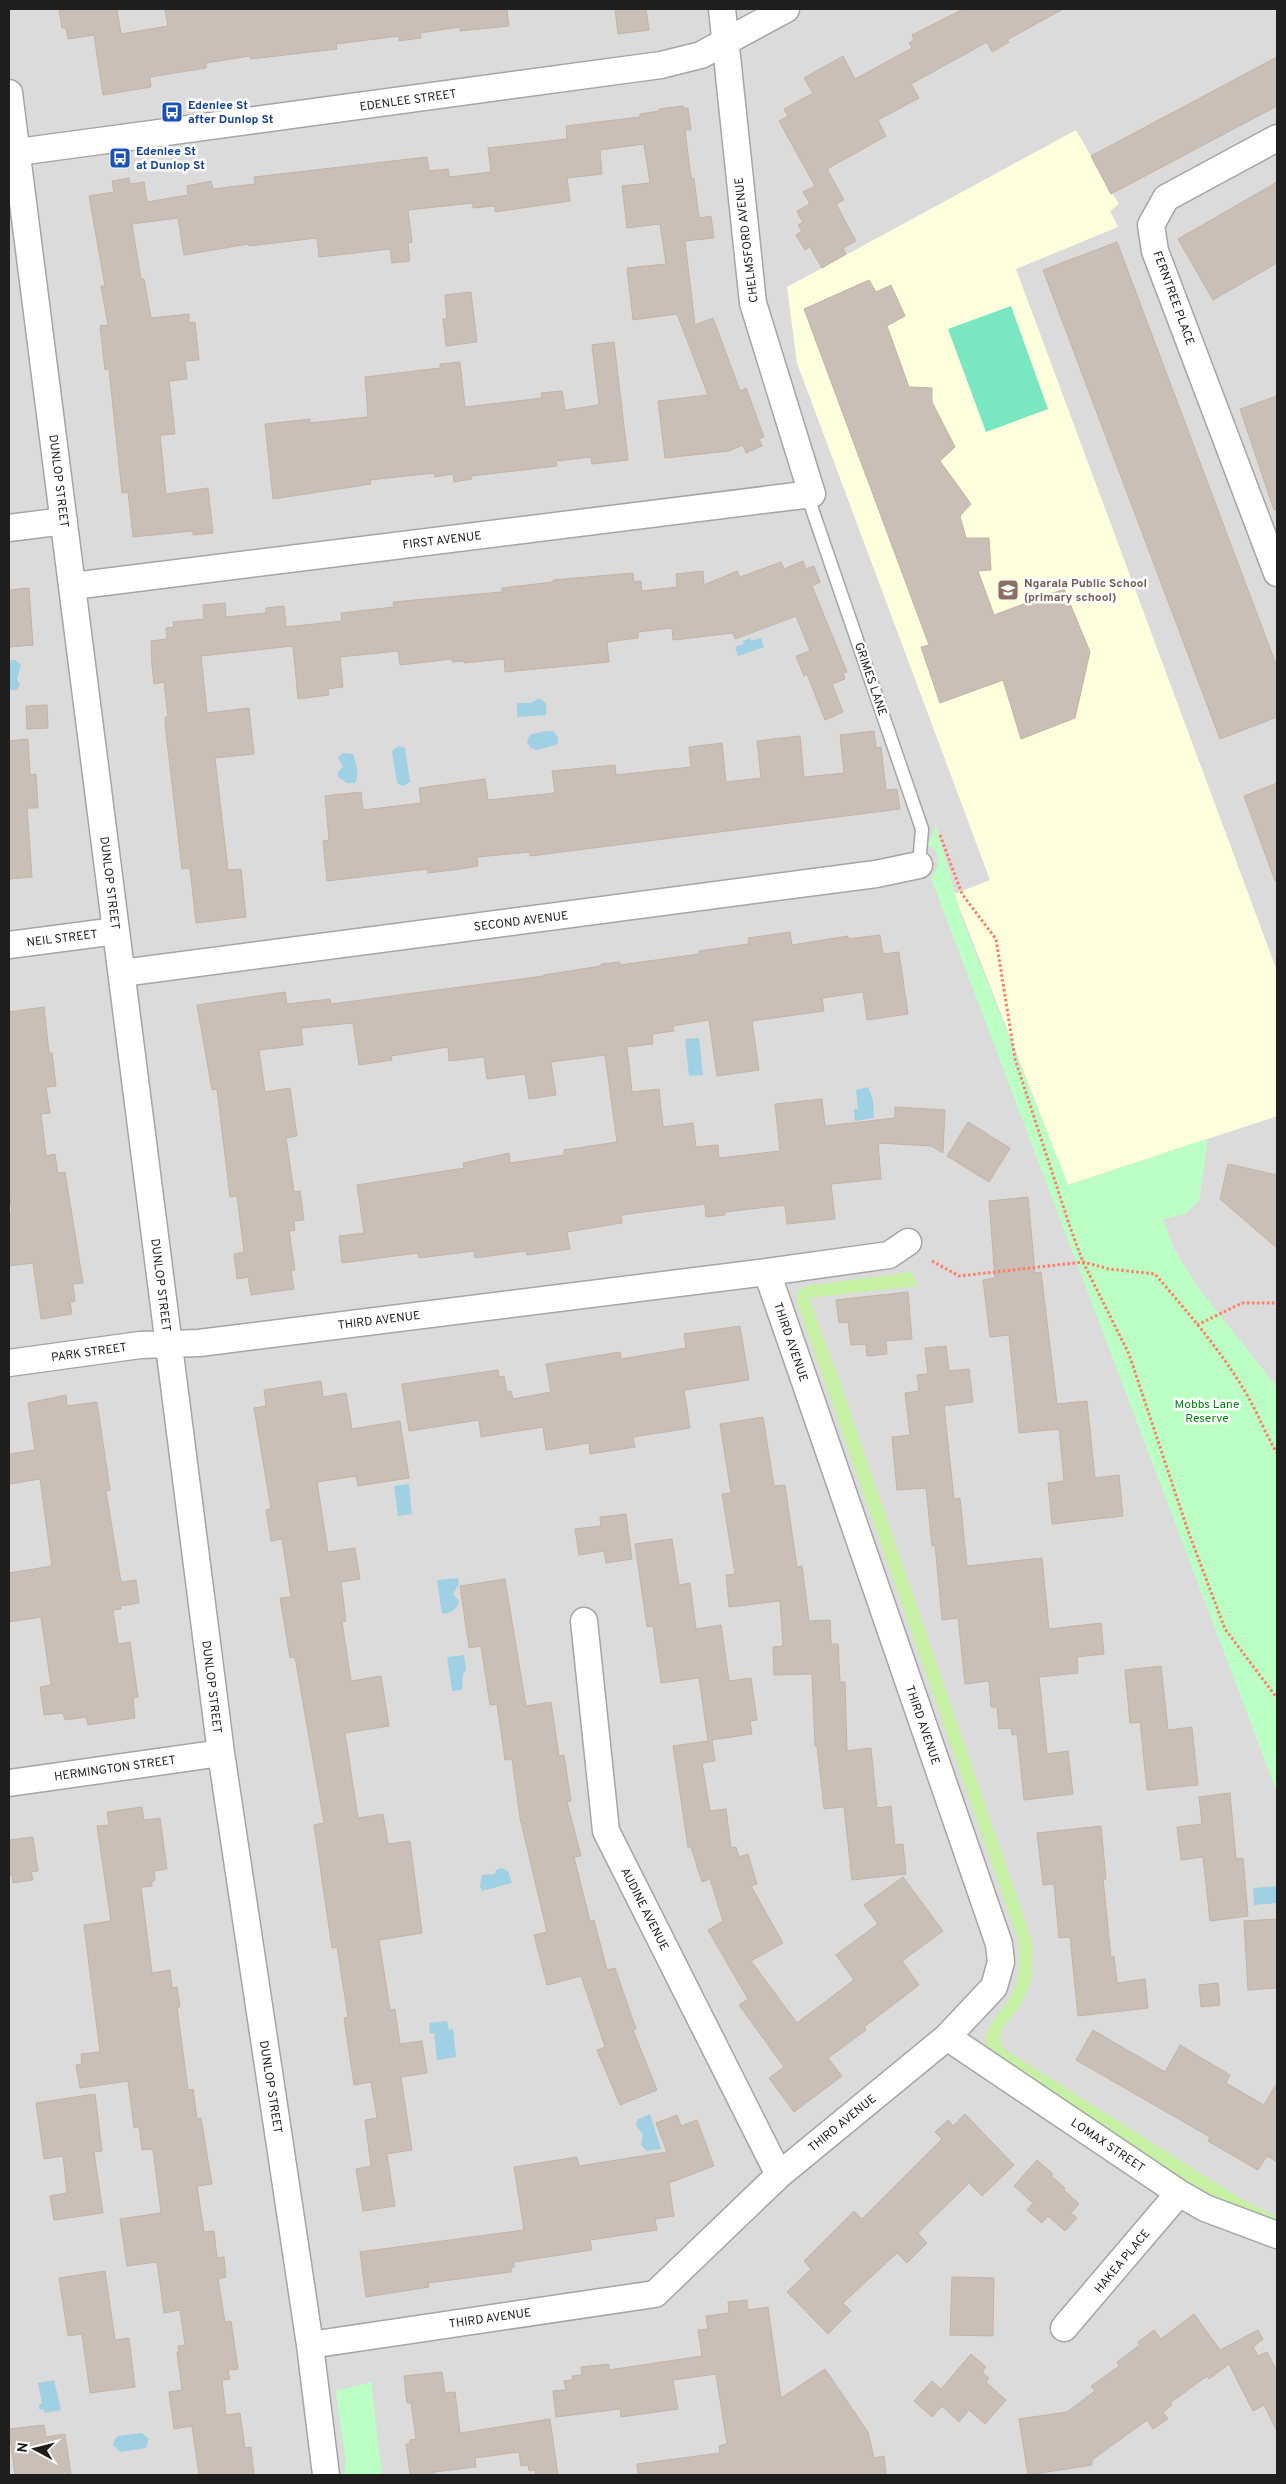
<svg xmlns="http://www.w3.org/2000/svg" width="1286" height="2484" font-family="Overpass,sans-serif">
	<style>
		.residential { fill: #dcdbdb }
		.education { fill: #feffdd }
		.grass { fill: #c6f0a4 }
		.park { fill: #bcffc4 }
		.pitch { fill: #79e8c2 }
		.water { fill: #9fd0e3 }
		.building { fill: #c9bfb6; stroke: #c4b3a4 }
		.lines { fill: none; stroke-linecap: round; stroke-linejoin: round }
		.service-casing { stroke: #a5a5a5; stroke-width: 15 }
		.minor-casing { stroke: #a5a5a5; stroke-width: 29 }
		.path { stroke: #ff7c65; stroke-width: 3; stroke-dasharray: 2.5 2.5; stroke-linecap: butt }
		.service { stroke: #fff; stroke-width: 12 }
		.minor { stroke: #fff; stroke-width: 26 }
		.labels { text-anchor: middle; stroke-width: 5; stroke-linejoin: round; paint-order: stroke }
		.street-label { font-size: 12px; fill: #1e1e1e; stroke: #fff }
		.transit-label { font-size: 12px; font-weight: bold; fill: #164399; stroke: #fff; text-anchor: start }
		.education-label { font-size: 12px; font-weight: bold; fill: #785e54; stroke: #fff; text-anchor: start }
		.park-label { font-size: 12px; fill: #081; stroke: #fff }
	</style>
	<rect width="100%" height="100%" fill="#f0ede3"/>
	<path class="residential" d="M9 9H1277V2475H9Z"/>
	<path class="education" d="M1076 130 1119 204 1110 211 1118 227 1016 269 1277 971V1116L1068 1185 954 894 990 880 797 363 787 287Z"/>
	<path class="grass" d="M912 1272 917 1286 809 1298 839 1379 1030 1935 1033 1949 1032 1979 1022 2003 1001 2030V2044L1007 2051 1243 2200 1277 2217V2232L1236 2211 999 2062C969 2035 998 2019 1011 1996 1021 1977 1021 1959 1018 1939L796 1299 798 1291 805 1286Z"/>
	<path class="park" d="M936 825 962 919 1068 1185 1206 1139 1207 1145 1199 1201 1185 1214 1163 1219 1174 1249 1199 1289 1277 1387V1792L931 878C939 870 941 858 934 848L928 845Z
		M371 2382 382 2475H344L346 2462 336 2391Z"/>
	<path class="pitch" d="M1011 306 1048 409 986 432 948 329Z"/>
	<path class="water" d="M750 638 751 641 761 638 764 647 738 656 735 647 744 644 743 641Z
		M9 660H15L21 665 17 679 20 685 17 690H9Z
		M539 698 546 703V715L517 717V703H531Z
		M544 731H553L558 737V742L556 745 537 750 531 748 527 742C530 730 537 735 544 731Z
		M398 746 405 748 410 782 403 786 397 783 392 751Z
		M343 753 353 754C356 763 360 774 355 783H347L338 777V772L343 767 338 757Z
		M699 1038 703 1075 689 1076 685 1039Z
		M868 1087 873 1100 874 1118 855 1121 854 1109H858L856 1090Z
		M409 1484 412 1514 398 1516 394 1486Z
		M458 1578 459 1584 453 1594 459 1601C457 1610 451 1613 442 1614L437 1580Z
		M464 1655 466 1670 463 1674 462 1690 452 1691 447 1657Z
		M501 1868 508 1871 512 1883 482 1891 480 1886 482 1875 495 1874 496 1870Z
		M1277 1886V1903L1254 1905 1253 1888Z
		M447 2021 449 2030 453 2029 456 2057 437 2060 434 2033 430 2034 429 2023Z
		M650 2114 661 2149 647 2151 641 2145 643 2134 636 2126 637 2120Z
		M54 2380 61 2410 45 2413 44 2410 39 2409V2405L42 2403 38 2383Z
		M142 2433 149 2439 146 2448 121 2452 113 2445 115 2439 118 2436Z"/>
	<path class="building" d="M59 9H117L121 34 168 26 165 9H507L509 26 460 31V27L420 33 421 38 399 41V36L336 44 337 49 251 59 250 56 206 63V68L150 77 151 87 103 95 94 35 68 39 66 28H62Z
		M615 9H646L649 30 618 34Z
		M963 9H1063L1007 40 1009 42 992 52 987 42 911 84 919 98 878 120 886 136 827 169 844 200 836 204 856 241 843 248 846 254 822 268 810 247 805 250 796 235 802 231 798 225 803 223 797 211 810 204 803 192 815 186 779 121 788 116 784 109 813 93 804 78 843 56 855 79 912 48 909 43 914 40 912 35Z
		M1277 57V106L1111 194 1091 156Z
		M683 106V108H688L691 130H685L691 178H694L699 218 711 216 714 238 685 241 695 325 713 318 740 391 746 388 764 437 759 439 762 446 746 453 743 445 729 451 665 458 658 401 708 395 677 314 633 320 627 268 666 264 660 224 627 228 622 186 650 183 644 144 600 150 602 174 567 178 570 201 495 212V206L473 208V203L408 210 412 242 408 243 410 261 392 263 390 249 319 257 317 238 249 246 248 244 184 255 178 218 132 224 141 279H144L151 318 189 314V323L195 322 199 360 185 361 187 379 169 381 175 434 160 435 166 494 208 488 213 533 193 535V531L133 537 128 492 122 493 109 369 105 370 100 326 108 325 101 286H105L89 196 114 192 112 181 129 178 130 184 144 182 147 202 188 195 187 186 211 181 213 189 255 184 254 177 427 157 429 171 448 169 449 177 491 172 488 148 567 139 566 126 640 117V114L659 111V109Z
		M1277 182V263L1213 300 1178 239Z
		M1117 242 1277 667V717L1220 739 1043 270Z
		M869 280 876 292 891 285 905 316 887 326 909 387 932 388V402L955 447 940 461 971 504 960 516 966 538H989L991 570 978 571 994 615 1064 589 1090 652 1075 718 1021 739 1003 680 940 703 921 647 929 645 804 309Z
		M471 292 477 342 446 346 443 319H447L445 295Z
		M614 342 628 460 592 464 591 457 556 461 557 466 471 476 472 479 454 482 453 474 435 477 434 473 370 480 371 484 273 499 265 424 310 419V423L368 417 365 377 440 368V364L460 362 465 407 542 398 541 393 562 391 565 410 599 405 592 345Z
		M1277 396V510H1274L1240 409Z
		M803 561 806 569 814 566 820 582 812 586 847 672 843 673 845 679 832 684 843 712 825 720 807 674 804 676 796 656 810 651 796 616 735 639 733 633 673 640 672 628 638 632V638L607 642 609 662 505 672 504 659 464 663V661L452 662V659L400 665 398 651 340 657 343 687 328 689 329 695 298 699 293 646 201 656 207 713 249 708 254 754 215 758 228 870 241 869 246 917 196 923 190 868 182 869 166 733 165 717H168L164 682 154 684 152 666 151 641 167 639 166 628 174 627 173 622 204 619 203 605 225 603 226 617 266 613V608L284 606 286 627 342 621 341 613 394 607 393 602 502 592V588L553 582V580L633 573 634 582 641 581 642 591 677 587 676 574 703 571 704 585 737 571 740 577 781 562 784 569Z
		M29 588 33 645 9 647V590Z
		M47 705 48 728 27 729 26 706Z
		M874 731 876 748 881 747 886 790 897 789 900 809 530 856V852L477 857 478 866 461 869 428 873V869L327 881 323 841 329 840 325 796 361 792 363 810 421 803 419 788 485 779 488 800 555 793 552 771 615 765 616 775 691 767 689 747 722 743 726 782 761 778 757 741 800 736 804 777 844 773 840 735Z
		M28 739 30 775 36 774 38 808H27L32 877 9 879V741Z
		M1277 783V880L1275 881 1244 796Z
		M790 932 792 945 848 936V939L880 935 883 954 899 952 908 1014 867 1020 863 992 822 998 824 1011 752 1021 759 1070 717 1076 709 1020 673 1026 674 1031 652 1034 653 1044 627 1047 632 1092 659 1089 663 1127 693 1123 696 1147 718 1145 719 1158 780 1151 775 1104 822 1099 825 1126 895 1118V1107L945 1110 943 1153 931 1146 878 1143 881 1179 831 1184 835 1219 787 1224 785 1205 725 1212V1215L706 1217 705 1204 621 1215 622 1223 567 1232 570 1249 527 1255 526 1251 475 1258 474 1251 419 1258 418 1253 342 1263 339 1236 364 1233 357 1185 464 1168 463 1163 509 1153 510 1163 564 1155V1150L617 1142 605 1055 551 1062 556 1095 529 1099 525 1074 487 1079 484 1057 449 1061 448 1047 391 1056 392 1060 359 1065 353 1023 301 1028 303 1045 259 1050 265 1092 290 1088 297 1136 286 1138 294 1192 300 1191 304 1220 294 1221 295 1230 289 1231 295 1270 291 1271 294 1289 251 1295 248 1277 237 1279 234 1254 244 1252 237 1196 230 1197 217 1089 212 1090 197 1005 285 992 287 1004 330 999 331 1004 544 976V975L601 966V964L620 962V965L699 954V951L749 944 748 938Z
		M44 1007 49 1053H52L56 1086 46 1087 50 1113 41 1114 46 1156 55 1154 58 1173 65 1172 83 1283 73 1284 75 1301 70 1302 72 1314 41 1319 33 1263 9 1266V1212H12L9 1192V1012Z
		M968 1122 1010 1148 989 1182 947 1156Z
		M1228 1164 1277 1175V1248L1220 1199Z
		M1028 1197 1035 1273 1041 1272 1057 1404 1087 1401 1095 1478 1119 1475 1123 1516 1052 1524 1048 1483 1064 1481 1059 1429 1019 1433 1009 1335 990 1337 983 1280 995 1278 989 1201Z
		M908 1292 912 1339 886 1341 887 1354 867 1356 866 1344 851 1345 848 1322 839 1323 836 1300Z
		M740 1326 749 1380 684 1390 690 1428 633 1437 635 1447 590 1454 589 1443 546 1450 543 1427 481 1437 479 1420 409 1431 402 1384 498 1370 499 1377 504 1376 507 1392 511 1391 513 1399 551 1392 546 1364 620 1352 621 1359 686 1348 684 1334Z
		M946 1346 949 1371 969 1369 973 1402 944 1406 954 1499 960 1498 967 1566 1042 1558 1049 1629 1101 1623 1104 1654 1077 1657 1078 1673 1039 1677 1047 1754 1068 1751 1073 1794 1024 1800 1017 1734 1012 1735 1011 1728 999 1729 997 1707H991L989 1681 965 1684 958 1618 942 1620 935 1545 932 1546 926 1488 897 1490 892 1437 910 1435 905 1393 919 1391 917 1375 928 1374 925 1348Z
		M321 1381 323 1397 346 1393 352 1429 400 1421 409 1478 358 1486 356 1476 317 1482 328 1552 355 1548 360 1579 341 1582 346 1621 342 1622 351 1681 381 1676 389 1726 345 1733 358 1818 383 1814 388 1844 410 1841 422 1933 379 1940 390 2010 395 2009 400 2044 422 2041 427 2073 401 2077 412 2150 387 2154 395 2206 363 2211 356 2169 371 2166 365 2120 377 2118 371 2082 354 2085 344 2018 348 2017 337 1947 332 1948 314 1825 324 1823 295 1657 290 1658 280 1598 291 1597 282 1539 271 1541 266 1510 271 1509 254 1408 266 1406 264 1390Z
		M66 1395 67 1406 97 1402 110 1490 106 1491 121 1582 136 1580 139 1603 120 1606 121 1609 113 1610 118 1644 130 1642 138 1697 133 1698 135 1718 88 1725 86 1717 65 1720 63 1713 44 1715 40 1687 51 1685 41 1617 9 1622V1573L52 1566 40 1479 9 1484V1454L35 1450 28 1403Z
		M763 1417 774 1486 785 1485 797 1567 802 1566 809 1621 830 1620 831 1644H838L840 1682H845L847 1751 871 1748 877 1808 891 1806 895 1845 903 1844 906 1874 852 1880 844 1807 824 1809 817 1746H815L812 1674 774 1675 773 1647 783 1646 780 1601 729 1607 726 1575 735 1574 722 1494 731 1493 720 1424Z
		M626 1514 632 1559 606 1563 604 1551 579 1555 575 1529 601 1526 600 1517Z
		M672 1539 679 1585 690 1583 696 1629 721 1625 729 1681 751 1678 757 1720 750 1721 752 1734 712 1740 715 1761 702 1763 710 1811 726 1809 731 1848 736 1847 739 1857 748 1854 757 1884 751 1886 783 1943 751 1961 797 2023 854 1980 836 1955 878 1924 864 1905 903 1877 943 1931 902 1961 919 1985 864 2027 866 2030 828 2058 842 2076 794 2112 769 2078 784 2067 739 2005 748 1999 708 1930 723 1921 710 1879 702 1882 691 1847H688L673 1746 708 1741 699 1678 661 1683 653 1626 647 1627 635 1544Z
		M505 1579 526 1706 551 1702 559 1756 564 1755 571 1801 567 1802 581 1856 574 1857 590 1921 594 1920 607 1970 615 1968 636 2029 633 2030 657 2090 620 2105 597 2050 605 2047 581 1976 547 1985 534 1935 547 1932 520 1818 512 1759 505 1760 497 1704 490 1705 481 1646 469 1648 460 1586Z
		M1161 1666 1168 1730 1192 1727 1198 1785 1147 1790 1140 1722 1130 1723 1125 1670Z
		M1230 1793 1236 1859 1243 1858 1248 1916 1210 1921 1203 1857 1181 1860 1177 1827 1202 1824 1199 1797Z
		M142 1807 144 1820 160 1818 167 1869 154 1871 155 1880 152 1881V1886L141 1887 152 1973 170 1970 172 1988 177 1987 180 2007H177L188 2090 193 2089 197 2119 201 2118 212 2184 197 2186 204 2232 214 2231 217 2258 224 2257 226 2277 218 2279 225 2322 231 2321 238 2369 228 2370 230 2379 222 2380 226 2415 240 2413 245 2448 251 2447 254 2475H199L192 2426 174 2429 169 2392 182 2390 177 2352H179L178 2346 185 2345 180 2310 164 2313 157 2262 127 2266 120 2219 161 2213 153 2149 142 2150 139 2127 134 2128 128 2081 80 2088 76 2065 82 2064 81 2054 100 2052 84 1925 111 1921 97 1826 109 1825 107 1812Z
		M1101 1826 1106 1879H1103L1111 1957 1114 1956 1117 1983 1145 1979 1148 2008 1078 2016 1070 1937 1059 1938 1054 1884 1043 1885 1037 1833Z
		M33 1837 38 1871 31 1872 33 1880 13 1883 12 1875H9V1840Z
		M1277 1919V1988L1248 1990 1244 1921Z
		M1218 1983 1220 2005 1201 2007 1199 1985Z
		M1093 2030 1165 2072 1180 2045 1230 2075 1226 2083 1264 2105 1277 2083V2162L1267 2156 1258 2170 1208 2141 1210 2137 1076 2060Z
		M95 2094 102 2151 94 2152 103 2213 54 2220 50 2196 67 2193 63 2156 44 2159 36 2103Z
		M965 2114 1014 2165 982 2196 969 2183 918 2233 927 2243 907 2263 897 2253 843 2303 851 2311 828 2334 787 2292 811 2269 804 2261 854 2211 862 2219 942 2139 935 2132 948 2120 953 2126Z
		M677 2115 681 2126 697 2120 714 2166 669 2183 674 2216 655 2219 657 2230 590 2240 592 2250 514 2262V2267H511V2272L428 2283 429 2287 366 2297 360 2252 524 2230 514 2167 577 2157 579 2166 667 2152 656 2123Z
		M1037 2160 1053 2174 1051 2176 1065 2188 1064 2190 1079 2204 1071 2213 1077 2218 1065 2231 1048 2216 1042 2223 1027 2210 1033 2203 1014 2186Z
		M105 2271 115 2340 129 2338 135 2387 90 2393 82 2334 68 2336 59 2278Z
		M952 2277 994 2278 993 2336 950 2335Z
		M747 2300 748 2310 768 2307 781 2398 825 2369 868 2432 874 2458 884 2456 886 2475H638L637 2464 720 2453 719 2446 727 2444 716 2374 673 2380 678 2409 621 2417 620 2409 556 2417 553 2391 566 2390 564 2381 573 2380 572 2376 582 2375 581 2367 609 2364V2370L702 2356 698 2330 708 2329 706 2316 729 2313 728 2302Z
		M1194 2314 1220 2350 1258 2330 1263 2339 1253 2347 1258 2356 1267 2352 1277 2371V2431L1264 2405 1253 2411 1229 2364 1209 2379 1207 2376 1170 2403 1172 2405 1163 2412 1168 2419 1153 2429 1147 2420 1092 2460V2465L1028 2475 1019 2419 1067 2412 1095 2391 1091 2386 1119 2366 1117 2362 1140 2345 1138 2342 1154 2330 1161 2339Z
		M971 2354 986 2367 982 2372 989 2378 986 2382 1006 2400 985 2424 969 2410 959 2422 942 2406 932 2417 914 2401 932 2381 941 2389Z
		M442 2372 445 2393 455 2392 460 2433 550 2419 558 2475H536L535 2470 529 2471 528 2465 521 2466 519 2452 475 2458 476 2467 434 2472 435 2475H410L406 2444H410V2440L416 2439 411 2403H407L404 2376Z
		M44 2425 46 2437 65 2434 71 2475H15L9 2429Z"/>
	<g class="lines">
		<g class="service-casing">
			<path id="service" d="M812 494 811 506 922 829 919 865"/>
		</g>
		<g class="minor-casing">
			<path id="minor" d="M9 93 221 1753 310 2345 326 2475
				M1277 138 1166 198 1151 225 1155 251 1277 573
				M18 152 661 65 701 55 786 9
				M9 528 64 521
				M73 586 812 494 753 303 722 9
				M9 945 116 931
				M122 973 876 874 919 865
				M9 1363 140 1345 199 1343 767 1272 889 1255 908 1242
				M584 1621 606 1831 779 2175
				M9 1783 221 1753
				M947 2037 1179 2193 1205 2208 1277 2235
				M1064 2328 1179 2193
				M310 2345 655 2294 779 2175 947 2037 994 1987 1001 1962 999 1944 767 1272"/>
		</g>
		<path class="path" d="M940 835 962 894 996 939 1015 1059 1070 1227 1083 1262 1129 1354 1188 1531 1225 1629 1277 1698
			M932 1261 959 1276 1083 1262 1109 1269 1155 1274C1189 1314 1226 1356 1251 1402 1260 1419 1267 1437 1277 1453
			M1197 1325 1242 1303H1277"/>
		<use href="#service" class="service"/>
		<use href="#minor" class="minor"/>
	</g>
	<defs>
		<g id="bus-square" transform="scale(1.125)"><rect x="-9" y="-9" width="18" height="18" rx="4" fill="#1a4fb4" stroke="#fff"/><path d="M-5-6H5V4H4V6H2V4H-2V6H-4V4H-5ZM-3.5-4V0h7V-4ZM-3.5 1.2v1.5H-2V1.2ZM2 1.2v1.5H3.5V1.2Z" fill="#fff"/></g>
		<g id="school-square" transform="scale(1.125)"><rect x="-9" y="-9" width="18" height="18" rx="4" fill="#8d6e63" stroke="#fff"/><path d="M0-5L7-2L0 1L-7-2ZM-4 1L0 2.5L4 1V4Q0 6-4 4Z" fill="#fff"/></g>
	</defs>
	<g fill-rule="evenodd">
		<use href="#bus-square" x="172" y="112"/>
		<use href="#bus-square" x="120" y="158"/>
		<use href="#school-square" x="1008" y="590"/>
	</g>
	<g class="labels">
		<g class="street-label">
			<text transform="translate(408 100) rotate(-8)" y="4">EDENLEE STREET</text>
			<text transform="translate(746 240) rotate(-97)" y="4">CHELMSFORD AVENUE</text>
			<text transform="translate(1174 298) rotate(70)" y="4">FERNTREE PLACE</text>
			<text transform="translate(59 481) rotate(83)" y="4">DUNLOP STREET</text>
			<text transform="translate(442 540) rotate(-7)" y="4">FIRST AVENUE</text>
			<text transform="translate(871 679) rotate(71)" y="4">GRIMES LANE</text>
			<text transform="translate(110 883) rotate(83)" y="4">DUNLOP STREET</text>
			<text transform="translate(521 921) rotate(-7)" y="4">SECOND AVENUE</text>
			<text transform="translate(62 938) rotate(-7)" y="4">NEIL STREET</text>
			<text transform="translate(161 1285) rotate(83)" y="4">DUNLOP STREET</text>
			<text transform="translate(379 1320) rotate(-7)" y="4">THIRD AVENUE</text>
			<text transform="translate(791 1342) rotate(71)" y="4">THIRD AVENUE</text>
			<text transform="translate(89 1352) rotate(-8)" y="4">PARK STREET</text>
			<text transform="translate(212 1687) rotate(83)" y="4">DUNLOP STREET</text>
			<text transform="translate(923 1725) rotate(71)" y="4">THIRD AVENUE</text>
			<text transform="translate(115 1768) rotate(-8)" y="4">HERMINGTON STREET</text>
			<text transform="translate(645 1909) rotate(63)" y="4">AUDINE AVENUE</text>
			<text transform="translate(271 2087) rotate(81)" y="4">DUNLOP STREET</text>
			<text transform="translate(842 2123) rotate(-39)" y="4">THIRD AVENUE</text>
			<text transform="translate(1108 2145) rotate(34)" y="4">LOMAX STREET</text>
			<text transform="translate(1122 2261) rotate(-50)" y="4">HAKEA PLACE</text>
			<text transform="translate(490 2318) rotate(-8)" y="4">THIRD AVENUE</text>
		</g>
		<g class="transit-label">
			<text x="188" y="109">Edenlee St<tspan x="188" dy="14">after Dunlop St</tspan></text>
			<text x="136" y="155">Edenlee St<tspan x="136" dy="14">at Dunlop St</tspan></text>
		</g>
		<g class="education-label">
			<text x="1024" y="587">Ngarala Public School<tspan x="1024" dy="14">(primary school)</tspan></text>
		</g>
		<g class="park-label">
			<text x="1207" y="1408">Mobbs Lane<tspan x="1207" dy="14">Reserve</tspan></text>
		</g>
	</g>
	<rect width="1286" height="2484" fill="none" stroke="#1e1e1e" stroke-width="20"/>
	<g transform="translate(35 2449) rotate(277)" stroke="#ffffff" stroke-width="4" paint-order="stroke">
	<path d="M0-4L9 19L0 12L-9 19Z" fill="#1e1e1e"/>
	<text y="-8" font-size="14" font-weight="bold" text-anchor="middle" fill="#1e1e1e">N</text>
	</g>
</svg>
